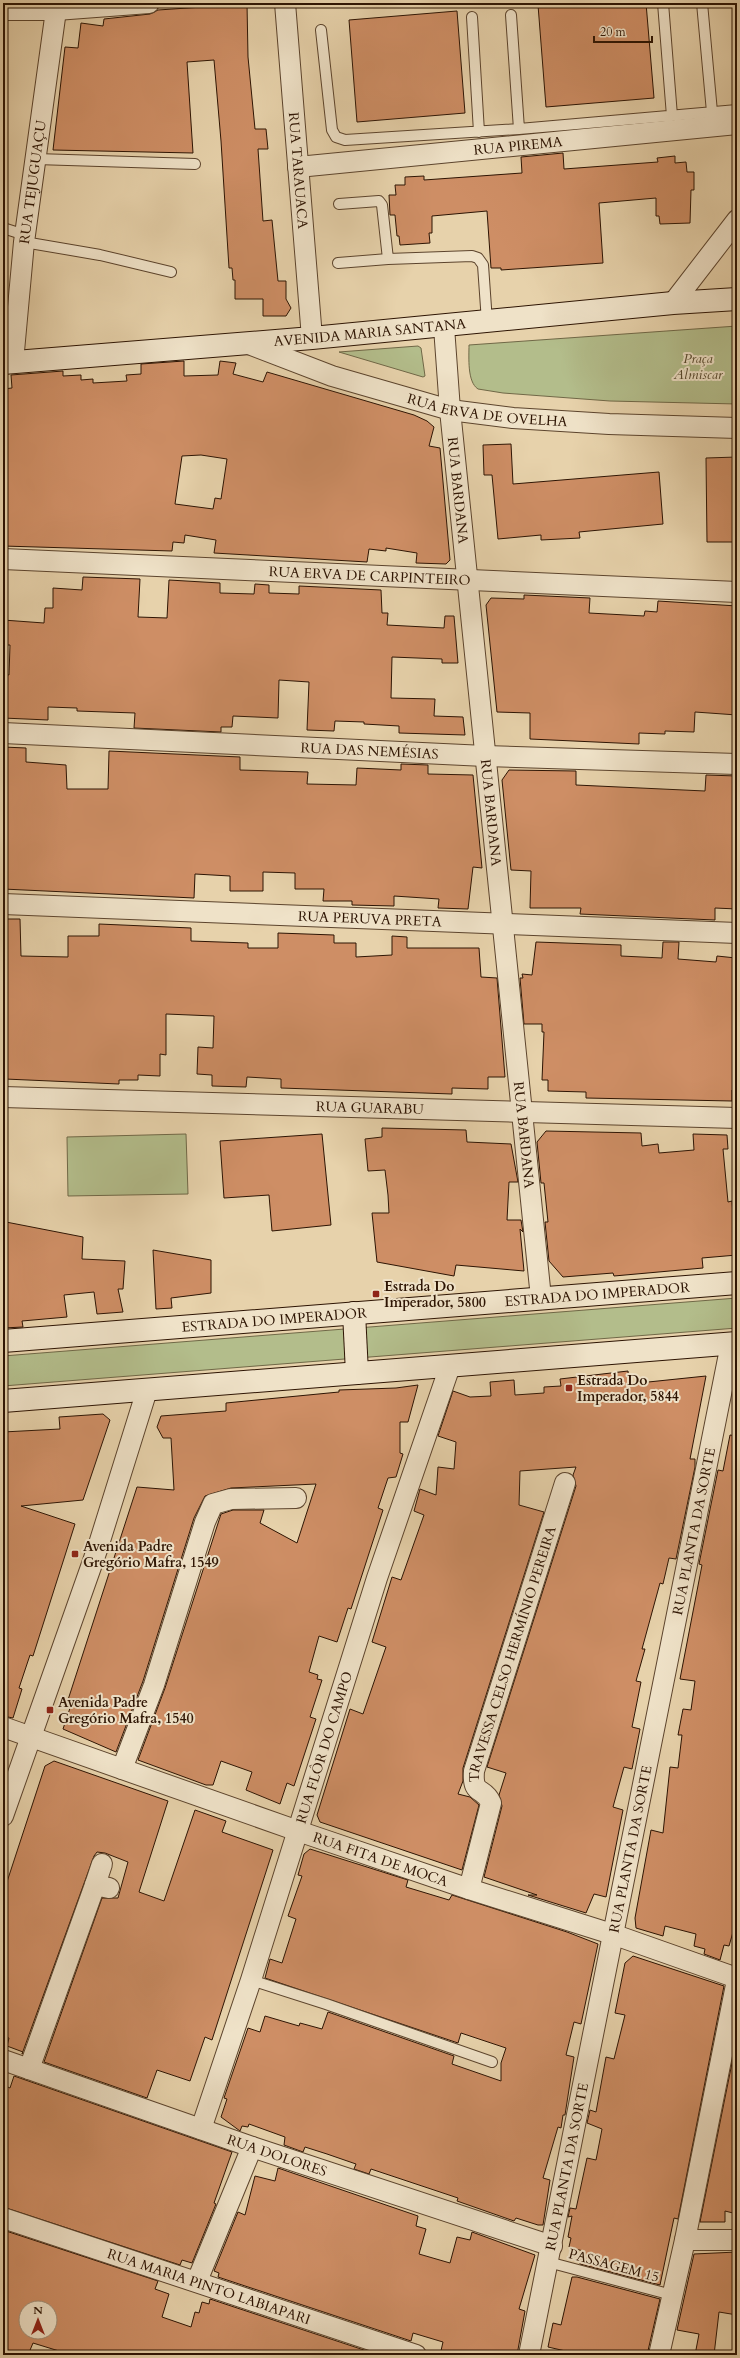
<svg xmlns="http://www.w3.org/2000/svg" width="740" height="2358" font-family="Cardo,serif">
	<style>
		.green { fill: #b3bd8b; stroke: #706847 }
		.building { fill: #ce8e65; stroke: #2d1403; fill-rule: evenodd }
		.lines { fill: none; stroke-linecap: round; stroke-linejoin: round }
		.lane-casing { stroke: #5c442d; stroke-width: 12 }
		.street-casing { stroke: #5c442d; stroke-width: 22 }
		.secondary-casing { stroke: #2d1403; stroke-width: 24 }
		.lane { stroke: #efe2c8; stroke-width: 10 }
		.street { stroke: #efe2c8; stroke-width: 20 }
		.secondary { stroke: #efe2c8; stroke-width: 22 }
		.poi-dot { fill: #8f2418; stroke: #efe2c8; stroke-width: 1.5 }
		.labels { text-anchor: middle; stroke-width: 4; stroke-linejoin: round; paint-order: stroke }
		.street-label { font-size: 14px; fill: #2d1403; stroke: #efe2c8 }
		.park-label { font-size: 14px; font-style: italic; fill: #55472c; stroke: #efe2c8 }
		.poi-label { font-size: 14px; font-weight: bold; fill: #2d1403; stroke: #efe2c8; text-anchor: start }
	</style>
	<rect width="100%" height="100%" fill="#e7d2ab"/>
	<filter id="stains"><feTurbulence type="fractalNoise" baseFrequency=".005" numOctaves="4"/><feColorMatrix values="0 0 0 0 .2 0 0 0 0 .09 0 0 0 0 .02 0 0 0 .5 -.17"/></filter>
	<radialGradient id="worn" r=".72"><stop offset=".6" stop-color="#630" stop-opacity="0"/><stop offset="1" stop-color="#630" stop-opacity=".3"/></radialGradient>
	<path class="green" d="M737 326V404L610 401 503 393 478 389C467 382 469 357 469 345Z
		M418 346 421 348 425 376 423 377 339 352Z
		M186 1134 188 1194 68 1196 67 1137Z
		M737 1298V1328L3 1386V1356Z"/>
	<path class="building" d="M560 3H646L654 98 546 107 538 5Z
		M247 4 248 57 255 129H266L268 149H258L263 221 272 220 278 281H286V299L291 308 286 316H263V299H235V280H233L232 268H229L221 141 214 60 187 62 193 153 53 150 65 47 78 48 81 23 103 26 104 19 150 14 158 10Z
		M457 11 465 113 357 122 349 20Z
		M563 153 564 169 658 162 657 158 675 156V163L686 162 687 172H694V190H691L690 223 660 224 659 216H656V198L599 203 603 263 501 270V268H491L487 211 432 216V233H429L430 243 400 245 399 236H397L395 215H390L389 195H396L395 185H405V177L424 176V180L522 173 521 157Z
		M184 361V376L218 375 220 361 236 363 233 374 263 382 267 372 414 415 427 421 434 427 429 446 440 448 450 560 446 564 416 563 417 553 386 548V551L369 549 367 562 214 553 216 540 185 535 184 543 173 542 172 551 3 546V446H6L3 389 12 388 11 375 63 371V376L81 375V380L93 379V383L127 381 126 375 141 374V364ZM201 455 227 459 221 499 215 498 213 509 175 504 182 456Z
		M511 444 513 484 659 472 663 524 579 532 580 538 541 540V535L498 539 492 475H484L483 445Z
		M737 457V542H707L706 458Z
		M83 577 140 579 138 617 167 618 169 580 220 583V593L254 594 255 584 269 585V593L299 594V586L381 590 382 613H388L387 625 444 628 445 616H454L458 663H442V659L392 657 391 698 435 699 434 716 463 717 465 735 399 733V726L364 724V722L335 721 334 731 307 730 309 682 279 680 278 718 233 716 232 727H221V732L134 728 135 713 77 711V708L48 707V720L3 718V674L9 675 10 645H3V620L44 623 45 608H53V588L82 590Z
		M524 595 590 598 589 613 644 616 645 611 657 612 658 601 737 606V715L695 712 694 732 665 731V734L639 733V744L530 739V713L497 712 486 605 491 598 524 599Z
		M3 747 26 748V762L66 765 67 789H108L109 751 240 757V770L308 772 307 784 356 785 357 768 401 770V764L428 765V774L473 775 482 868 473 867 468 909 438 908 439 899 394 896V906L352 905V901H323L324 889H295V873L263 872V891H230V876L195 874 194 898 3 889Z
		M509 770 576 771V785L705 791 706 775 737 776V909L715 908V920L580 914 581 908H530L531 871 511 870 502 780Z
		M3 919H20L21 956 68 957V936H99V924L191 928V941L248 943V948H278V933L334 935V943H356V957L392 955V936L407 937V948H479L481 977 497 978 505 1077H488V1089L452 1088V1094L281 1088V1079L247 1077 246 1087 212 1086V1075L197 1074 198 1047 213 1048 214 1016 166 1014V1055L160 1054V1076L138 1075V1080H119V1084L5 1079V1056H3Z
		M536 942 621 945V956L662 958 663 942H679L678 959 716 962 717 956 736 958 737 1090H732V1101L586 1098V1092L548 1091V1080H542L544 1032H542V1024H524L520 978H523L522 974 532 975Z
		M382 1128 466 1130 467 1142 511 1144 518 1182H509L507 1220H521L523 1232 520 1229 524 1271 456 1265 454 1276 377 1262 372 1213H389L388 1195 385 1170 368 1171 365 1139 382 1137Z
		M546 1131 641 1133 642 1146 658 1144 659 1153 694 1150 693 1134 727 1135 728 1149H723L728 1202 732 1201 733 1214H737V1255L702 1258 703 1268 614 1276 613 1273 563 1277 549 1261 545 1222H548L544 1183H541L537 1142Z
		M322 1134 331 1225 272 1231 269 1195 224 1198 220 1141Z
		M6 1222 83 1237 82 1259 125 1261 123 1289H118L123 1312 97 1314 94 1292 64 1295 67 1317 22 1321 23 1327 3 1328V1239Z
		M153 1250 211 1260V1293L171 1298 172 1308 156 1309Z
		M628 1371 629 1384 706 1376 690 1459H695V1467L676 1559 669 1558 663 1584 660 1583 642 1649H645L636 1681 641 1682 632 1727 640 1729 632 1769 624 1767 613 1807 623 1810 606 1897 594 1894 586 1913 528 1895H537L484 1877 502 1806 499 1795 506 1773 487 1767 576 1486 573 1475 576 1467 520 1471 519 1505 544 1512 463 1768V1781L458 1794 470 1797 479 1805 462 1870 320 1822 317 1815 350 1709 363 1714 386 1647 372 1642 392 1577 401 1580 424 1515 414 1511 420 1489 436 1495 438 1467 454 1469 456 1442 438 1436 453 1391 470 1397 491 1396 490 1382 514 1380 515 1395 544 1393V1387L561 1386 560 1379Z
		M418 1385 408 1422H400V1453L403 1454 396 1477 388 1478 378 1508 383 1510 351 1609 348 1608 337 1642 319 1636 309 1672 318 1675 317 1679 322 1680 310 1717 316 1719 294 1786 287 1783 280 1804 246 1790 252 1772 221 1761 213 1785H206L138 1760 165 1688 221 1514 233 1510H264L260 1523 297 1543 316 1484 231 1488 205 1496 194 1518 143 1681 116 1752 63 1729 70 1708 66 1706 137 1487 174 1490 171 1438H163L157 1427 161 1416 226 1411V1403L339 1392V1390L396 1388Z
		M103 1414 110 1420 83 1500 21 1506 75 1524 33 1656 30 1655 19 1688 22 1689 13 1718 3 1716V1664L7 1652 3 1651V1432L60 1429 59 1417Z
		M730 1435 737 1436V1918L729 1946 724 1945 720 1960 704 1954 705 1949 694 1946 696 1934 665 1926 663 1936 636 1928 635 1918 651 1830 663 1833 670 1767 678 1768 682 1735H678L683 1709 691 1710 695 1681 680 1679 702 1565 699 1564 718 1470 723 1471Z
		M54 1761 168 1801 139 1892 164 1901 195 1810 226 1821 222 1832 273 1850 212 2040 205 2037 190 2081 157 2070 147 2098 44 2062 102 1898H118L128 1862 105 1853 97 1852 94 1856 22 2054 23 2052 7 2046 9 2038 3 2037V1894L45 1766Z
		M310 1849 408 1880 406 1887 449 1900 452 1895 567 1932 598 1944 581 2024 574 2022 566 2055 574 2057 565 2115H563L561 2128 558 2127 543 2178 550 2180 543 2225H538L516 2218 514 2221 457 2201 458 2198 371 2169 369 2174 354 2169 356 2164 327 2154 305 2147 303 2152 284 2145 285 2137 249 2124 248 2127 242 2126 240 2131 221 2117 227 2099 224 2098 226 2092 248 2028 260 2032 265 2016 299 2026 300 2023 322 2029 328 2012 454 2056 452 2064 501 2081V2063L506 2048 461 2033 458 2043 265 1978 270 1959 282 1963 296 1919 288 1916 302 1876 298 1875 304 1854Z
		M633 1956 724 1986 678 2219 674 2218 660 2285 580 2264 583 2251 569 2247 571 2238 568 2237 572 2216 568 2217 570 2208 576 2209 587 2158 596 2160 602 2129 587 2123 590 2110 596 2112 606 2057 614 2059 625 2015 615 2013 625 1963Z
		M735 2048 737 2049V2214L725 2211V2222H700Z
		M14 2076 232 2152 214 2203 216 2204 192 2263 182 2260 180 2265 3 2207V2085L10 2088Z
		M278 2168 418 2216 416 2226 426 2229 419 2254 450 2263 457 2237 470 2240 472 2232 535 2255 519 2309 525 2311 517 2355H440L443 2342 413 2333 411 2341 218 2277 219 2273 214 2271 238 2212 245 2215 255 2176 275 2181Z
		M3 2230 158 2281 155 2289 169 2294 162 2317 191 2327 195 2312 199 2313 202 2302 209 2304 210 2299 379 2355H72L33 2343 28 2355H3V2330L7 2317 3 2316ZM26 2308H50V2332H26Z
		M737 2252V2315L719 2312 714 2355H695L699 2334 677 2330 694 2254Z
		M572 2277H577L660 2299 647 2355H583L548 2347 553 2323 561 2325Z"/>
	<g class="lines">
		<g class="lane-casing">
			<path id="lane" d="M663 3 672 116
				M702 3 712 112
				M511 15 519 129
				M472 17 479 132
				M321 30 332 130 336 137 345 140 519 129 737 110
				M36 159 195 164
				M339 204 379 201 382 205 388 259 472 256 478 258 483 265 487 322
				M3 228 25 235
				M24 242 100 255 171 272
				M338 263 388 259
				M251 1980 326 2004 492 2062
				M548 2262 672 2295"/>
		</g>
		<g class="street-casing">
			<g id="street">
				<path id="s1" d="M285 3 312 338"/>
				<path d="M3 10H56L149 3"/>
				<path id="s2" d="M298 167 737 124"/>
				<path d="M673 303 737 220"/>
				<path id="s3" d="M444 327 450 410 541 1298"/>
				<path id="s4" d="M246 343 332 376 450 410 513 418 609 424 737 428"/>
				<path id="s5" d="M13 362 24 242 57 3"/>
				<path id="s6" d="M3 559 737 592"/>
				<path id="s7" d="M3 733 485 756 737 764"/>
				<path id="s8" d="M3 904 737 933"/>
				<path id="s9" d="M3 1097 737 1118"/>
				<path id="s10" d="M3 1727 298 1831 469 1889 615 1935 737 1978"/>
				<path d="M122 1769 154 1685 205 1522 213 1504 231 1499 296 1498"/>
				<path d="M3 1816 98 1547 147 1390"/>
				<path d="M95 1885 102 1864"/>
				<path id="s11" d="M469 1889 491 1803C484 1786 472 1797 474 1771L565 1483"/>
				<path id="s12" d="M3 2060 252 2147 552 2246"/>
				<path d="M29 2069 95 1885 109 1888"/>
				<path id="s13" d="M201 2129 251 1980 377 1578 450 1366"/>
				<path id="s14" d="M3 2218 416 2355"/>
				<path d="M685 2240H737"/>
				<path d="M197 2281 252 2147"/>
				<path id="s15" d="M529 2355 731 1344"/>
				<path d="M659 2355 685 2240 737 1980"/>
			</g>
		</g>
		<g class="secondary-casing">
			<g id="secondary">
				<path id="s16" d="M3 363 312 338 673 303 737 299"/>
				<path d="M354 1313 357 1373"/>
				<path id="s17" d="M3 1341 737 1283"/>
				<path d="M3 1401 737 1343"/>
			</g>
		</g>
		<use href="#lane" class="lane"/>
		<use href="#street" class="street"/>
		<use href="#secondary" class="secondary"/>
	</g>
	<g class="poi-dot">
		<rect x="372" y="1290" width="8" height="8" rx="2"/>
		<rect x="565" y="1384" width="8" height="8" rx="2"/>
		<rect x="71" y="1550" width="8" height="8" rx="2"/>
		<rect x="46" y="1706" width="8" height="8" rx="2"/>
	</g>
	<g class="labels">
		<g class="street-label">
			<text dy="5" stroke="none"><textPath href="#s2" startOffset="221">RUA PIREMA</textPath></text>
			<text dy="5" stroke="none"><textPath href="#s1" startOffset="168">RUA TARAUACA</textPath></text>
			<text dy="5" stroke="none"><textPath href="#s5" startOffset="181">RUA TEJUGUAÇU</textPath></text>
			<text dy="5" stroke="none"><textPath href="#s16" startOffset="368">AVENIDA MARIA SANTANA</textPath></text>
			<text dy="5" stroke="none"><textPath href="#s4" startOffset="252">RUA ERVA DE OVELHA</textPath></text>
			<text dy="5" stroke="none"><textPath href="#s3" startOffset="164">RUA BARDANA</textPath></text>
			<text dy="5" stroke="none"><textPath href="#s6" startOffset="367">RUA ERVA DE CARPINTEIRO</textPath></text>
			<text dy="5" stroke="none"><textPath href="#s7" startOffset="367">RUA DAS NEMÉSIAS</textPath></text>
			<text dy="5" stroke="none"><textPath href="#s3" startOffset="488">RUA BARDANA</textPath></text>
			<text dy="5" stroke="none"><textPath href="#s8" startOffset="367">RUA PERUVA PRETA</textPath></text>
			<text dy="5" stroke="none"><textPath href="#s9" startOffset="367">RUA GUARABU</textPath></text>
			<text dy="5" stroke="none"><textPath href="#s3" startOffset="812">RUA BARDANA</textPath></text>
			<text dy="5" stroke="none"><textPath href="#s17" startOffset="596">ESTRADA DO IMPERADOR</textPath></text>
			<text dy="5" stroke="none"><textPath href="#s17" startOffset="272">ESTRADA DO IMPERADOR</textPath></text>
			<text dy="5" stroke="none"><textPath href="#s15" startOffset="840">RUA PLANTA DA SORTE</textPath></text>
			<text dy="5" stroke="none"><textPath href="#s11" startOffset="250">TRAVESSA CELSO HERMÍNIO PEREIRA</textPath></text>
			<text dy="5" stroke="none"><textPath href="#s13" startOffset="401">RUA FLÔR DO CAMPO</textPath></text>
			<text dy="5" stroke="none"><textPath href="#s15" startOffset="516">RUA PLANTA DA SORTE</textPath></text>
			<text dy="5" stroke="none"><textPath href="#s10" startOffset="400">RUA FITA DE MOCA</textPath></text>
			<text dy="5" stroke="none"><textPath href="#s12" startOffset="290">RUA DOLORES</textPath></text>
			<text dy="5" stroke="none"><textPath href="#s15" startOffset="192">RUA PLANTA DA SORTE</textPath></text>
			<text transform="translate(614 2265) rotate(15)" y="5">PASSAGEM 15</text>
			<text dy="5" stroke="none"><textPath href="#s14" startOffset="217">RUA MARIA PINTO LABIAPARI</textPath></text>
		</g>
		<g class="park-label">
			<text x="698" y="363">Praça<tspan x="698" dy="16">Almiscar</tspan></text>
		</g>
		<g class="poi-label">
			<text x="384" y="1291">Estrada Do<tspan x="384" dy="16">Imperador, 5800</tspan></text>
			<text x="577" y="1385">Estrada Do<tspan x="577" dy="16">Imperador, 5844</tspan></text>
			<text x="83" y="1551">Avenida Padre<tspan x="83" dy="16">Gregório Mafra, 1549</tspan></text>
			<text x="58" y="1707">Avenida Padre<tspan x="58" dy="16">Gregório Mafra, 1540</tspan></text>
		</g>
	</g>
	<rect width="740" height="2358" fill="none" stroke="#e7d2ab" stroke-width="16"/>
	<rect x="4" y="4" width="732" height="2350" fill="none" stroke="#2d1403" stroke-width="2"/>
	<rect x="8" y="8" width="724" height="2342" fill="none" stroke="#2d1403"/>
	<g transform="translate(38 2320)"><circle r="19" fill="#efe2c8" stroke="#a19079"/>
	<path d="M0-3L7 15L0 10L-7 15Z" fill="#8f2418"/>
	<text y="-6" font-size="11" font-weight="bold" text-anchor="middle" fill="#2d1403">N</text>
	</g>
	<path d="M594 36v6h58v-6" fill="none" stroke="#2d1403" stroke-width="2"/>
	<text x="600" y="36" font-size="12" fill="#2d1403" stroke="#efe2c8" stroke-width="3" paint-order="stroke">20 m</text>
	<rect width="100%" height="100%" filter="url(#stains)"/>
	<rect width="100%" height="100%" fill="url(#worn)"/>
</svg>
